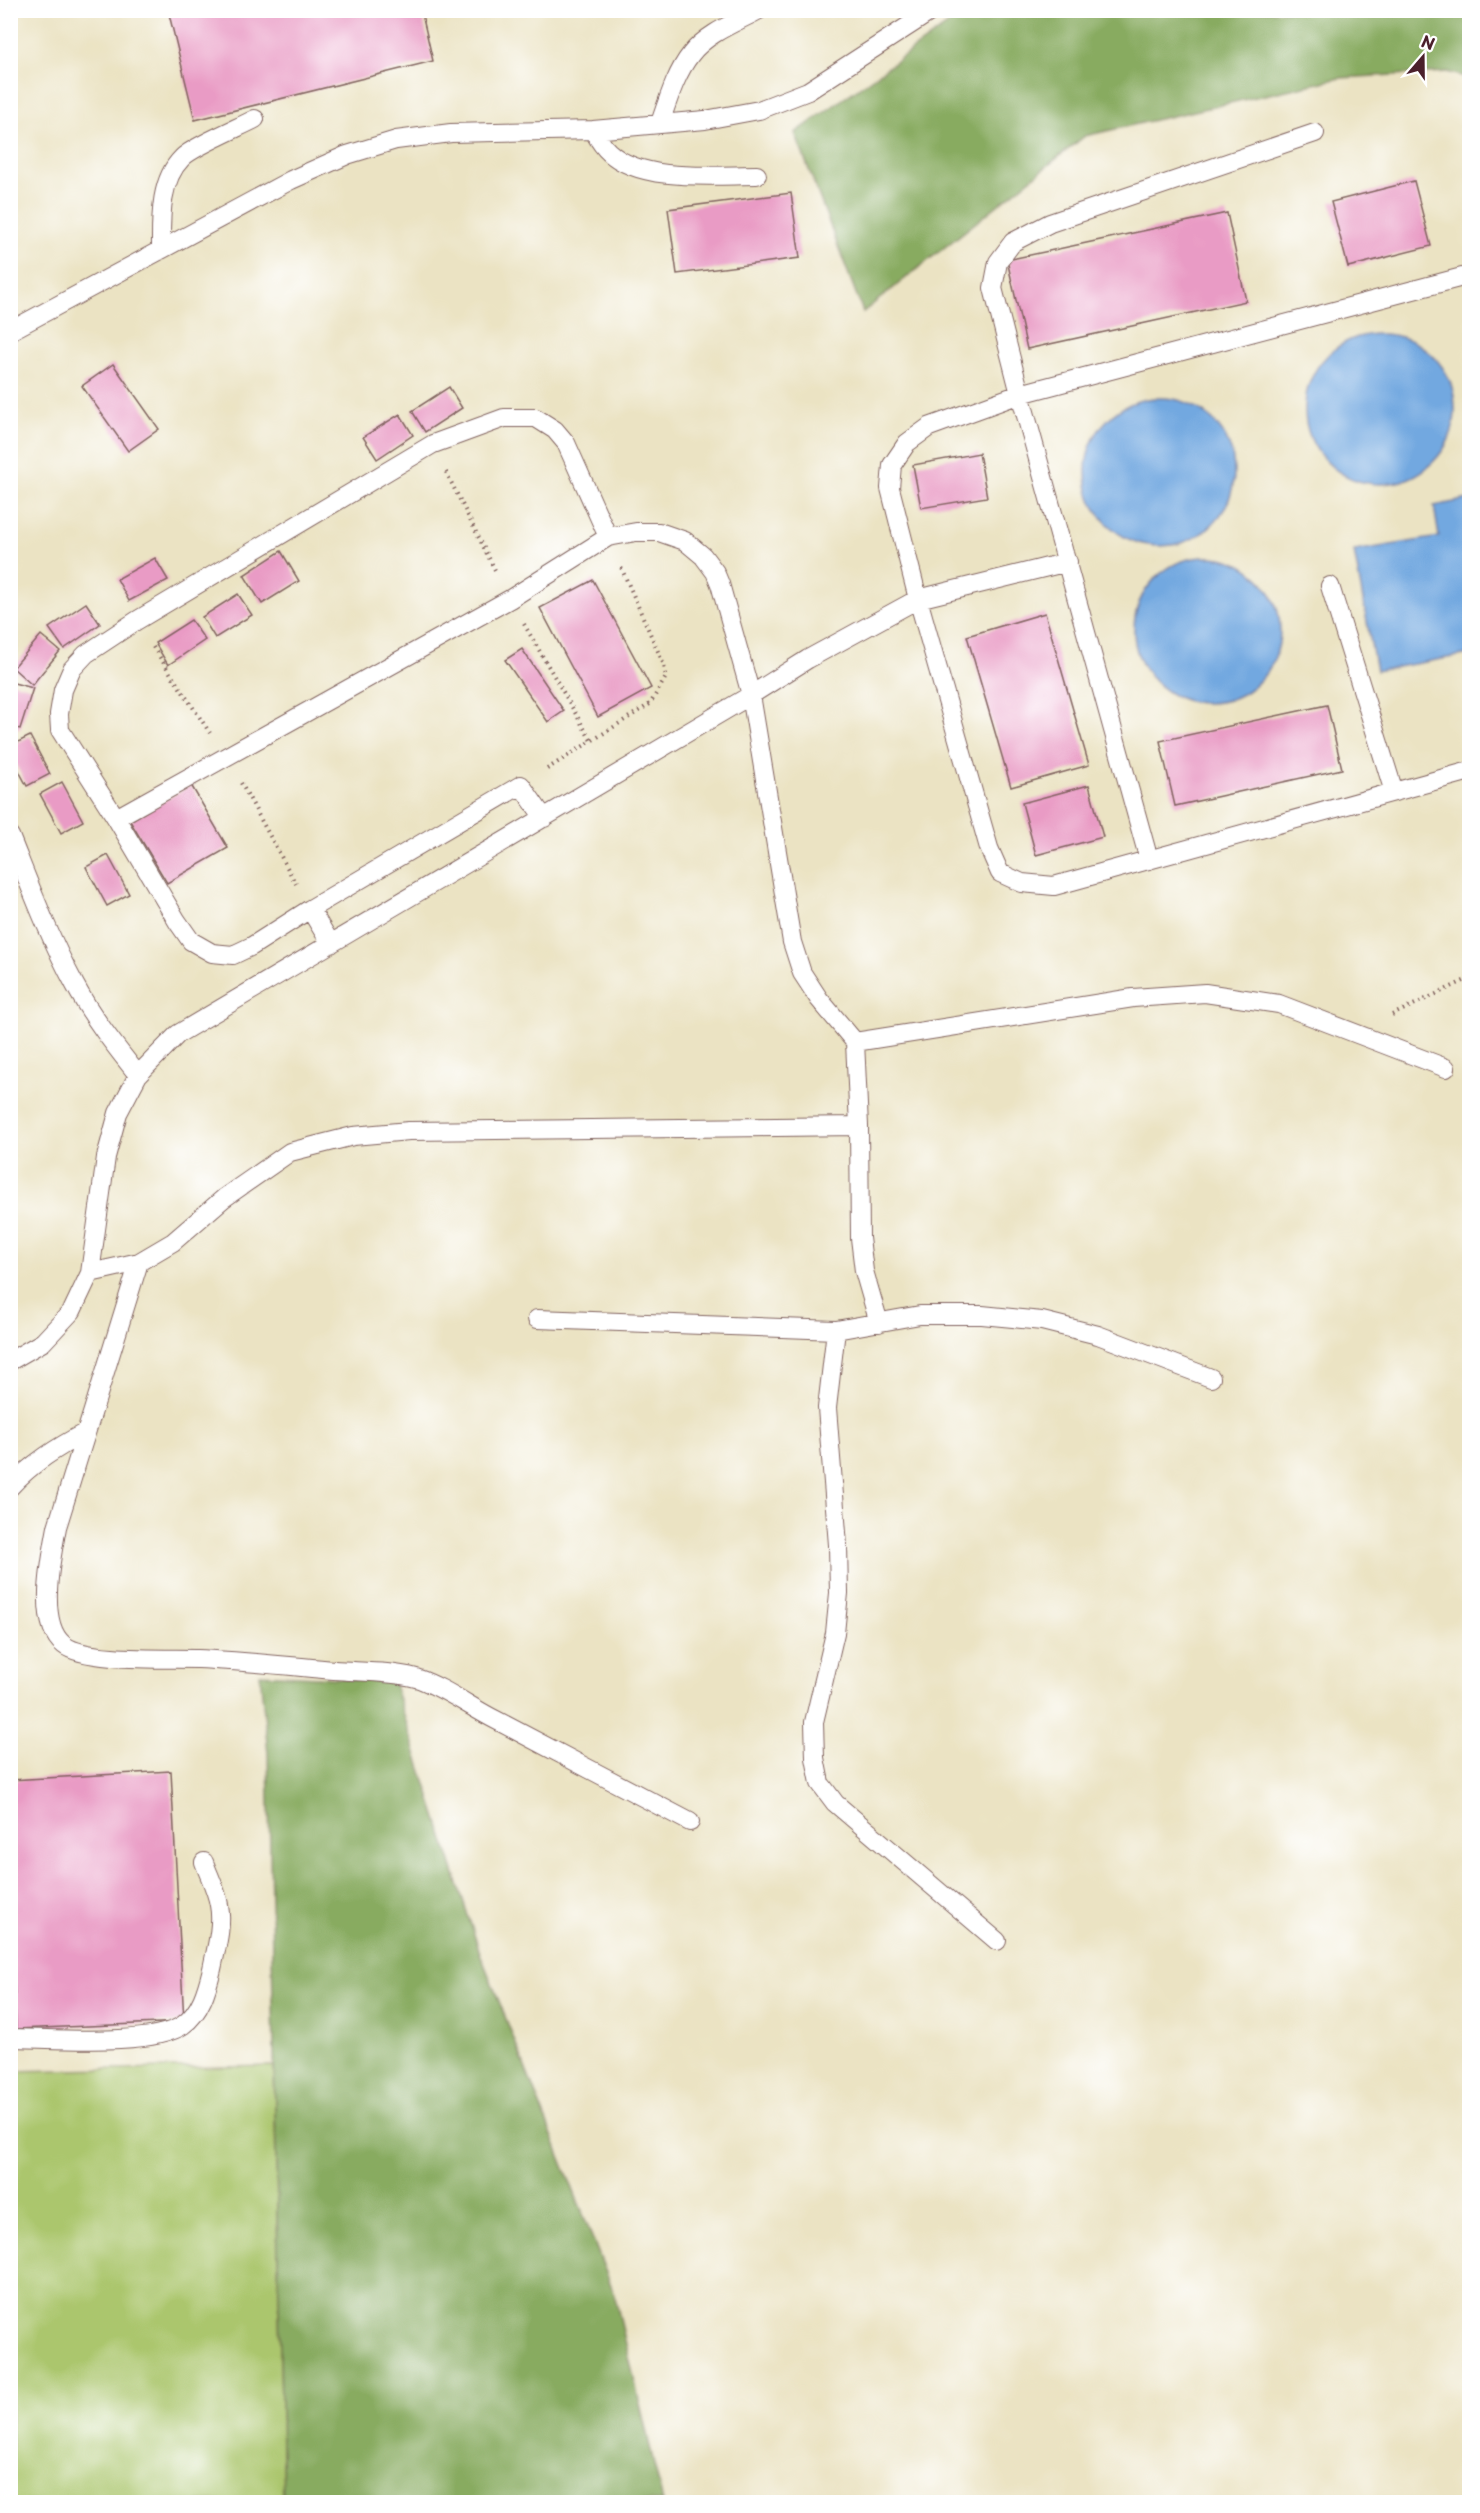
<svg xmlns="http://www.w3.org/2000/svg" width="1480" height="2513" font-family="'Playpen Sans',sans-serif">
	<style>
		.green { fill: #abc66d; stroke: #7a724c; stroke-width: 1.5 }
		.forest { fill: #88ab60; stroke: #696546; stroke-width: 1.5 }
		.water { fill: #72a8e0; stroke: #5e6486; stroke-width: 1.5 }
		.building { fill: #e99bc5 }
		.lines { fill: none; stroke-linecap: round; stroke-linejoin: round }
		.lane-casing { stroke: #826460; stroke-width: 20 }
		.path { stroke: #826460; stroke-width: 4; stroke-dasharray: 1.5 4.5; stroke-linecap: butt }
		.lane { stroke: #fff; stroke-width: 18 }
	</style>
	<rect width="100%" height="100%" fill="#fff"/>
	<filter id="ink" filterUnits="userSpaceOnUse"><feTurbulence type="fractalNoise" baseFrequency=".0167" numOctaves="2"/><feDisplacementMap in="SourceGraphic" scale="12" xChannelSelector="R" yChannelSelector="G"/><feConvolveMatrix kernelMatrix="1 2 1 2 8 2 1 2 1" color-interpolation-filters="sRGB"/></filter>
	<filter id="wash" filterUnits="userSpaceOnUse"><feTurbulence type="fractalNoise" baseFrequency=".008" numOctaves="4" result="noise"/><feDisplacementMap in="SourceGraphic" scale="24" xChannelSelector="R" yChannelSelector="G"/><feGaussianBlur stdDeviation="1.35" result="paint"/><feColorMatrix in="noise" values="0 0 0 0 0 0 0 0 0 0 0 0 0 0 0 0 0 1.4 0 .05"/><feComposite in="paint" operator="in"/></filter>
	<g filter="url(#wash)">
		<rect width="100%" height="100%" fill="#ebe3c3"/>
		<path class="green" d="M274 2066 283 2502H11V2071Z"/>
		<path class="forest" d="M967 11H1469V78L1447 72 1340 78 1085 136 863 312 795 133Z
			M260 1674 393 1681 480 1953 614 2293 663 2502H283L268 1753Z"/>
		<path class="water" d="M1305 409a75 75 0 1 1 150 0a75 75 0 1 1-150 0Z
			M1086 472a74 74 0 1 1 148 0a74 74 0 1 1-148 0Z
			M1469 499V654L1376 671 1354 551 1439 537 1434 506Z
			M1134 630a73 73 0 1 1 146 0a73 73 0 1 1-146 0Z"/>
		<g id="blocks">
			<path class="building" d="M168 10H421L433 61 195 120Z
				M1414 181 1431 246 1348 267 1331 202Z
				M791 193 800 258 677 274 668 209Z
				M1227 213 1246 301 1027 349 1007 260Z
				M113 364 159 429 128 451 82 386Z
				M449 387 462 408 425 432 412 411Z
				M400 414 413 435 377 459 363 437Z
				M979 453 987 497 921 508 913 465Z
				M281 551 299 581 262 604 244 575Z
				M155 558 168 580 129 601 117 579Z
				M593 580 651 688 598 717 540 608Z
				M238 594 252 615 215 638 202 617Z
				M86 603 100 624 64 649 49 628Z
				M1045 613 1089 765 1011 787 967 636Z
				M191 620 205 640 168 665 155 643Z
				M41 635 60 651 32 685 13 668Z
				M522 649 564 711 548 722 505 660Z
				M10 682 33 688 20 729 10 727Z
				M1327 705 1342 769 1175 806 1160 741Z
				M30 736 50 774 27 786 10 754V746Z
				M62 782 83 821 61 833 40 794Z
				M191 785 228 848 167 883 130 821Z
				M1089 785 1103 837 1036 855 1022 803Z
				M108 855 129 894 107 906 86 867Z
				M171 1771 184 2022 16 2029 14 1978H10V1780Z"/>
		</g>
	</g>
	<g filter="url(#ink)">
		<use href="#blocks" fill-opacity="0" stroke="#826460" stroke-width="1.5"/>
		<g class="lines">
			<g class="lane-casing">
				<path id="lane" d="M660 123C668 100 676 73 691 54 707 33 737 22 759 10
					M593 130C597 137 602 146 609 152 641 183 716 175 757 175
					M161 250C161 220 159 181 182 158 192 147 240 127 255 119
					M1470 275 1020 394 929 427 907 443 892 465 890 488 918 599 989 848 1000 873 1022 883 1054 886 1470 771
					M10 331 291 180 347 155 396 140 451 133 593 130 705 120 759 110 808 91 933 10
					M1330 586 1394 792
					M116 818 510 599 608 537 636 532H659L685 541 703 556 715 572 720 584 751 695 792 942 802 973 819 999 855 1042
					M544 818 521 785 310 909 252 946 233 955 212 953 191 941 177 921 116 818 60 730 59 714 63 690 72 669 86 654 136 621 433 444 504 418H536L555 430 566 443 608 537
					M10 836C30 886 49 937 75 985 92 1017 115 1046 138 1075
					M1149 860 1020 394 993 288 998 262 1013 242 1050 223 1315 133
					M310 909 331 944
					M859 1126 855 1042 1133 998 1205 993 1279 1004 1446 1068
					M139 1262 57 1527C52 1556 36 1623 64 1645 85 1662 168 1658 198 1659 243 1661 289 1666 334 1670 360 1672 390 1671 416 1678 444 1687 470 1707 496 1720 561 1754 625 1788 690 1822
					M90 1273 139 1262 173 1242 224 1198 290 1152 353 1136 409 1131 859 1126 860 1238 864 1271 879 1323
					M537 1319 836 1330 920 1315H982L1042 1321 1098 1335 1211 1378
					M836 1330 827 1408 838 1545 839 1593 835 1633 814 1722 815 1758 820 1783 835 1803 997 1941
					M10 1361 43 1342 72 1311 90 1273 106 1157 118 1113 138 1075 178 1034 751 695 808 659 918 599 1068 562
					M10 1487C32 1463 58 1447 86 1432
					M10 2038C51 2038 151 2047 183 2025 201 2012 207 1989 212 1969 216 1949 223 1925 219 1905 217 1891 209 1876 204 1862"/>
			</g>
			<path class="path" d="M446 472 496 572
				M524 624 592 742
				M153 647 210 733
				M547 769 650 704 666 677 664 665 620 565
				M241 783 296 884
				M1392 1015 1470 978"/>
			<use href="#lane" class="lane"/>
		</g>
	</g>
	<rect width="1480" height="2513" fill="none" stroke="#fff" stroke-width="36"/>
	<g transform="translate(1423 57) rotate(20)" stroke="#ffffff" stroke-width="4.5" paint-order="stroke">
	<path d="M0-4.5L10 22L0 15L-10 22Z" fill="#4a1f2b"/>
	<text y="-9" font-size="16" font-weight="bold" text-anchor="middle" fill="#4a1f2b">N</text>
	</g>
</svg>
